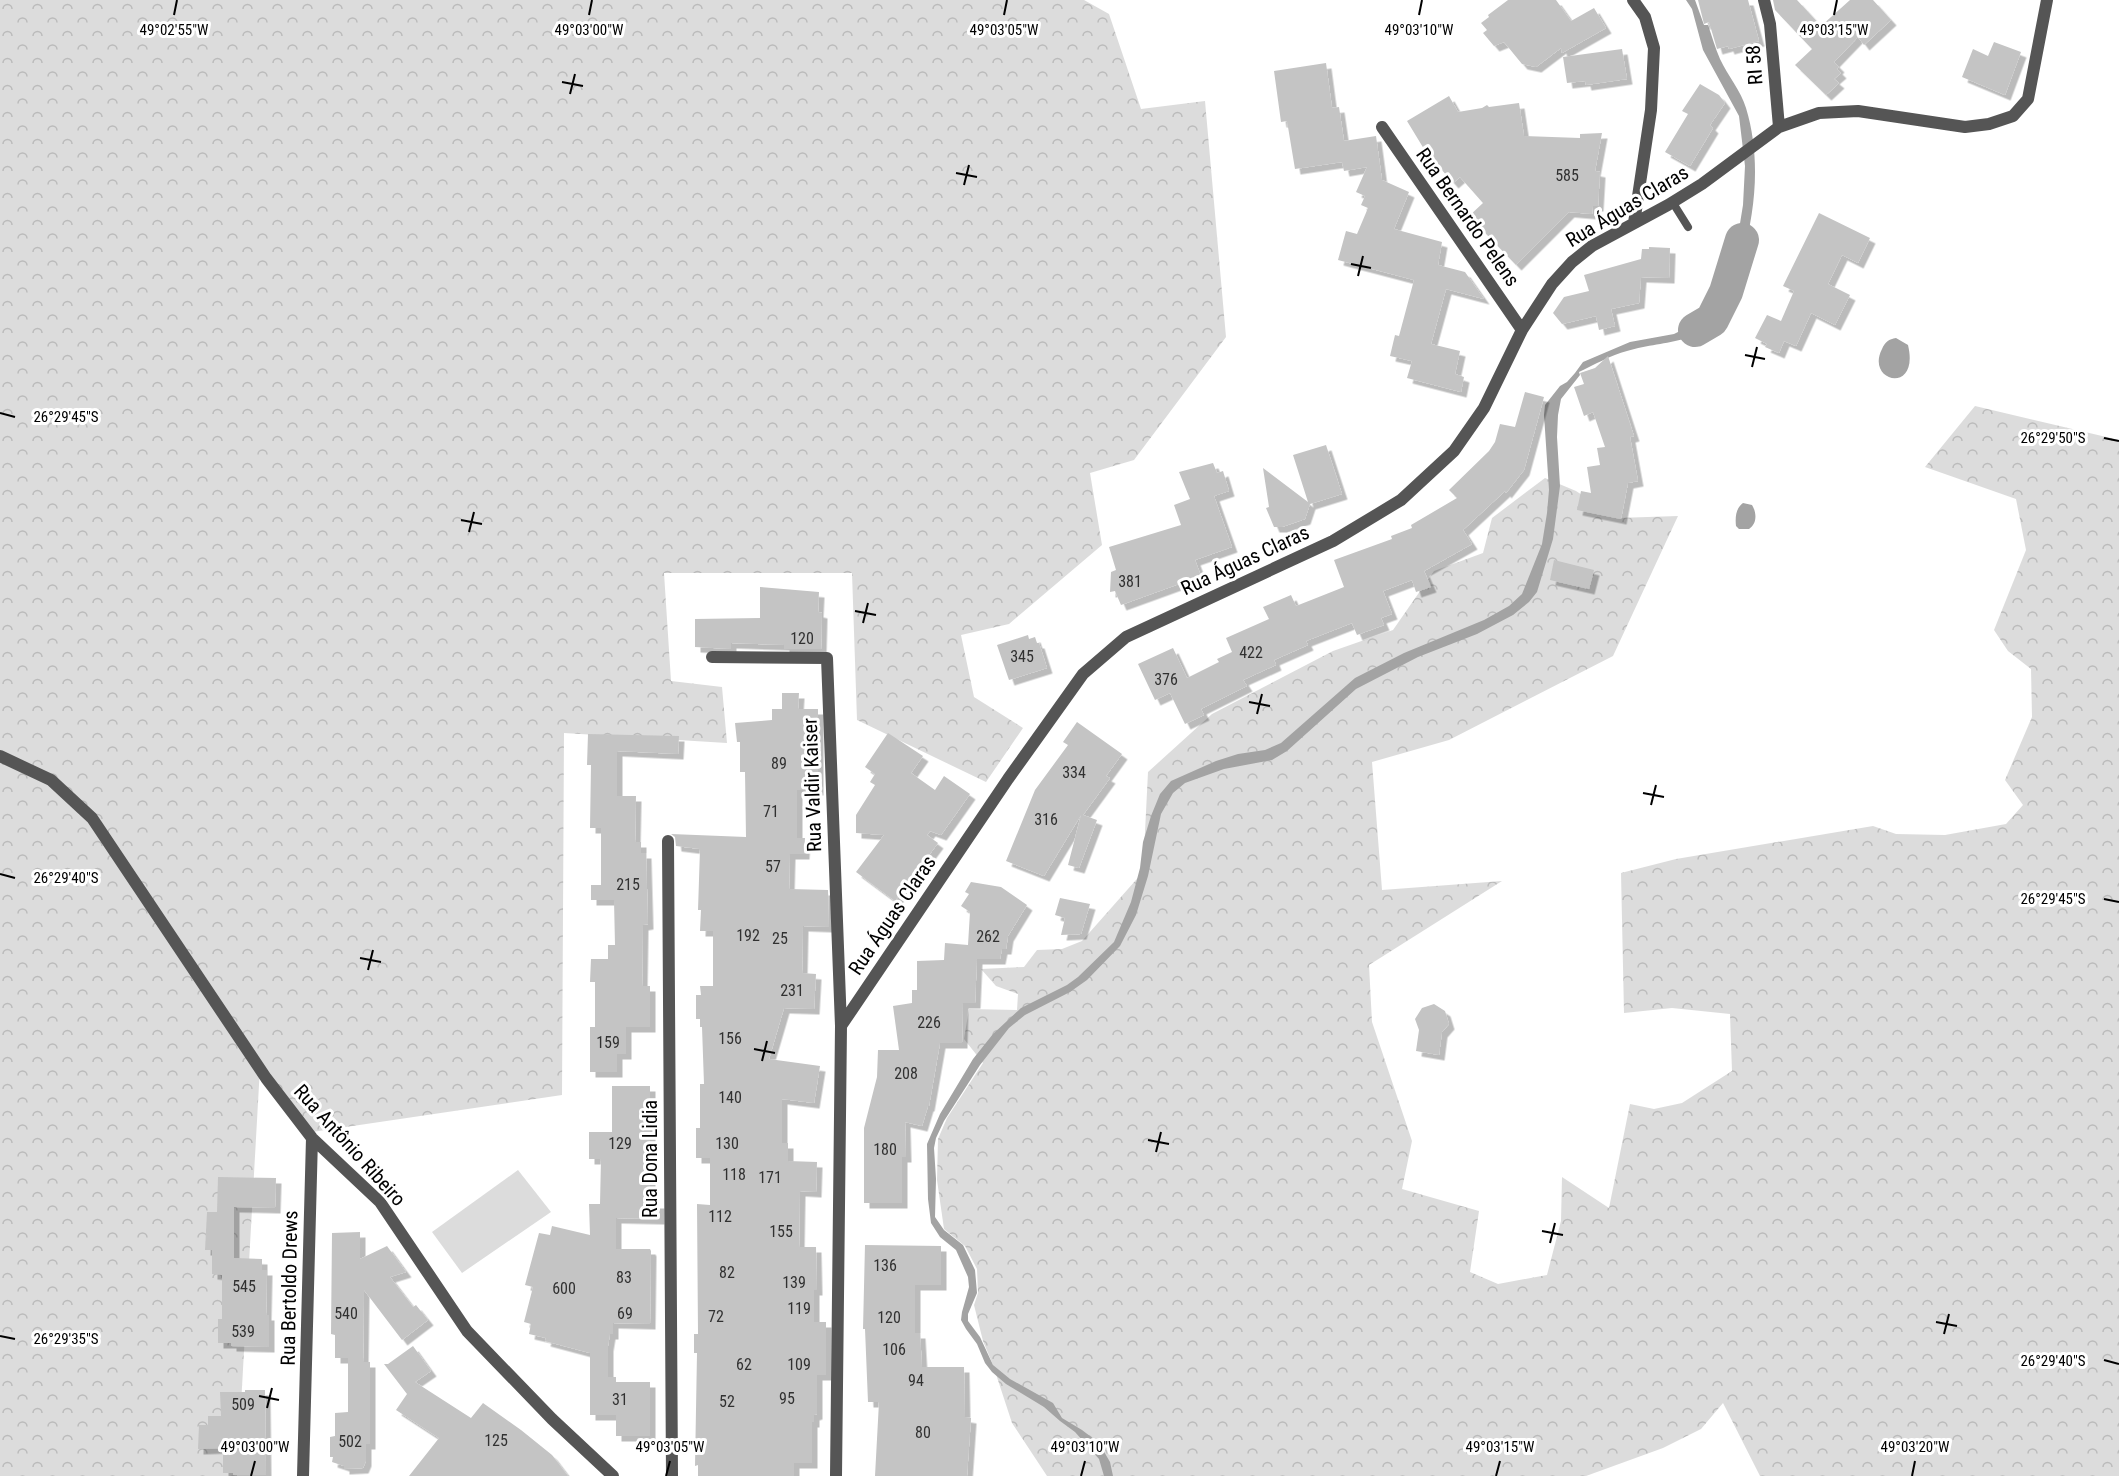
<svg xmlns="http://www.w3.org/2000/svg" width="2119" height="1476" font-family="'Roboto Condensed',sans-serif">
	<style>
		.forest { fill: url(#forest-crowns) }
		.pitch { fill: #dcdcdc }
		.water { fill: #a3a3a3 }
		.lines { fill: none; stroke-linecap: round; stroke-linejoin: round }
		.river { stroke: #a3a3a3; stroke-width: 34 }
		.building { fill: #c4c4c4; filter: url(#shadow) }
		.service { stroke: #555; stroke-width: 8 }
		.minor { stroke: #555; stroke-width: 12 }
		.ticks { fill: none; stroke: #000; stroke-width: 2 }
		.labels { text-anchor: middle; stroke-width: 6; stroke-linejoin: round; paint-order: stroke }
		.number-label { font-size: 16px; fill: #313131 }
		.street-label { font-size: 20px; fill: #000; stroke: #fff }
		.ticks-label { font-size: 15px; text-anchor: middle; fill: #000; stroke: #fff; stroke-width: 6; stroke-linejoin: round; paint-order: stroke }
	</style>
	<defs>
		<pattern id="forest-crowns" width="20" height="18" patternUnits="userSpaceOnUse" patternTransform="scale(1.5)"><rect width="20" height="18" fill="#dcdcdc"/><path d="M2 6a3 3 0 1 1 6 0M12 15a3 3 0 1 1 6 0" fill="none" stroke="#bbb"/></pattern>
		<filter id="shadow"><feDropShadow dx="5.5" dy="5.5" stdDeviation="0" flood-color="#0004"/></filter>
	</defs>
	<rect width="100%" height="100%" fill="#fff"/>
	<path class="forest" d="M0 0H1084L1109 14 1141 109 1205 101 1226 337 1134 460 1090 473 1102 545 1009 624 961 635 974 697 1023 728 986 782 857 720 852 573H664L671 681 722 687 727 743 564 733 562 1095 312 1132 260 1067 237 1476H0Z
		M1975 406 2119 440V1476H1760L1723 1403 1701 1429 1663 1448 1586 1476H1047L1012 1423 993 1365 983 1341 974 1305 978 1293 977 1269 965 1246 944 1229 937 1180 938 1139 947 1118 983 1063 964 1039 969 1009 1017 1010 1018 994 996 986 981 969 1024 967 1037 950 1062 949 1082 941 1143 872 1148 772 1212 714 1333 651 1393 630 1434 571 1483 553 1492 518 1545 478 1576 491 1617 518 1678 516 1613 656 1449 740 1372 762 1382 890 1502 881 1369 965 1372 1022 1412 1141 1402 1189 1479 1211 1470 1272 1498 1284 1547 1275 1561 1221 1562 1177 1609 1208 1630 1104 1654 1109 1682 1103 1732 1071 1730 1014 1672 1008 1624 1013 1621 873 1676 859 1873 826 1896 834 1945 835 2006 824 2023 805 2005 780 2032 717 2031 669 2008 651 1994 630 2026 550 2016 499 1925 467Z"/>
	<path class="pitch" d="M518 1170 551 1212 462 1273 432 1232Z"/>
	<path class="water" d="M1686 0H1695L1704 25H1708C1712 36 1715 48 1720 59 1728 76 1741 91 1746 108 1764 167 1753 234 1731 290L1726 280 1736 248 1743 205 1745 166 1739 116 1703 50 1692 9Z
		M1722 292 1726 301C1705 347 1668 339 1627 351 1611 355 1594 365 1579 372L1580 375 1561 399 1558 415 1557 437 1560 486 1553 539 1537 592 1529 602 1513 615 1477 634 1418 657 1356 689 1287 751 1272 760 1224 769 1185 783 1173 793 1161 814 1148 876 1136 915 1120 946 1087 980 1070 992 1025 1015 1009 1028 980 1065 944 1121 936 1138 934 1148 936 1179 935 1217 944 1230 963 1245 975 1270 977 1293 968 1314V1321L980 1337 993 1365 1010 1379 1053 1403 1062 1418 1082 1430 1099 1443 1110 1462 1113 1476H1104L1099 1459 1075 1432 1060 1421 1044 1407 1006 1384 992 1372 985 1363 977 1344 966 1329 961 1320 962 1312 969 1287 968 1277 956 1250 940 1237 931 1223 928 1199 927 1144 940 1114 973 1059 993 1034 1021 1008 1067 985 1078 977 1114 942 1131 902 1140 868 1143 842 1151 816 1160 794 1171 781 1216 761 1238 754 1265 750 1281 743 1355 678 1404 653 1484 620 1509 606 1522 594 1542 544 1547 513 1549 490 1544 415 1545 405 1560 386 1567 382 1575 373 1583 362 1630 342 1674 334 1706 318Z
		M1896 338 1908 345C1920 395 1865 382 1882 349 1885 342 1889 339 1896 338Z
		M1743 503 1752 505C1757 513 1757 524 1749 529H1739L1736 526C1735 517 1736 508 1743 503Z"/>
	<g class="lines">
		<path class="river" d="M1695 330 1712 320 1726 292 1742 240"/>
	</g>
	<path class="building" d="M1508 0H1556L1571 21 1594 8 1606 28 1562 53 1561 48 1536 67 1522 64 1504 42 1494 46 1483 33 1487 30 1481 23 1489 17 1488 15Z
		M1698 0H1748L1759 41 1729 49 1728 46 1717 49 1709 22 1704 24Z
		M1773 0H1797L1821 26 1850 0H1873L1891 20 1864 45 1858 37 1834 62 1839 67 1837 69 1841 73 1834 79 1839 83 1826 95 1795 65 1812 49 1775 10Z
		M1994 42 2021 52 2005 95 1962 77 1973 49 1988 56Z
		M1622 49 1627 79 1586 85 1585 81 1567 83 1563 57Z
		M1326 63 1332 108 1339 107 1344 141 1376 136 1382 180 1409 192 1394 229 1442 242 1438 265 1465 272 1484 299 1446 289 1431 344 1460 351 1455 374 1464 377 1461 392 1407 378 1412 361 1390 356 1395 335 1399 336 1414 280 1338 260 1346 231 1357 234 1368 208 1361 205 1365 196 1356 192 1367 167 1344 171 1342 162 1295 169 1287 121 1281 122 1274 71Z
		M1700 84 1719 95 1725 103 1710 125 1713 128 1690 166 1665 152 1688 114 1682 111Z
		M1449 96 1458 112 1482 108 1487 105 1489 107 1519 103 1524 136 1580 138V134L1602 133 1595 171 1600 172 1598 206H1593L1592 214 1569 212 1516 265 1469 216 1483 203 1460 177 1453 183 1424 149 1407 121Z
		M1819 213 1870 238 1858 263 1842 255 1828 284 1850 295 1835 325 1811 313 1796 346 1784 341 1779 353 1765 347 1767 344 1755 338 1767 315 1781 321 1794 291 1783 286Z
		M1649 247 1670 248 1669 278 1641 277 1639 303 1611 309 1615 326 1599 330 1596 316 1562 324 1553 313 1564 297 1589 291 1584 275 1641 259 1642 249H1649Z
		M1608 356 1634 436 1630 437 1638 481 1628 483 1621 519 1577 510 1581 491 1591 493 1587 467 1600 465 1597 448 1605 447 1593 412 1584 416 1574 387 1584 384 1580 373 1595 368Z
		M1525 392 1544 397 1524 470 1506 493 1505 491 1463 530 1472 544 1424 571 1431 587 1416 592 1412 580 1383 591 1392 614 1381 618 1384 625 1357 635 1352 623 1306 641 1308 645 1274 660 1276 665 1243 680 1247 686 1201 709 1204 715 1185 724 1170 693 1155 700 1138 664 1173 648 1187 678 1219 662 1217 659 1232 652 1226 638 1269 619 1263 607 1291 595 1296 606 1344 587 1334 560 1392 539 1391 536 1412 528 1411 525 1457 498 1449 490 1489 451 1495 442 1500 424 1515 427Z
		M1326 445 1342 494 1310 504 1305 519 1282 527H1274L1266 508 1269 507 1263 468 1308 502 1293 455Z
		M1213 463 1217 473 1223 471 1229 491 1214 496 1232 547 1195 560 1201 576 1121 605 1115 591 1110 592 1111 572 1116 570 1109 547 1181 525 1174 505 1190 499 1179 472Z
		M1554 560 1594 570 1589 589 1550 580Z
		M760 587 819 592 818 612 822 613 821 649H784V645L731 643V649L695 647V619L760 618Z
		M1028 635 1029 639 1035 637 1037 643H1039L1047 668 1009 680 997 645Z
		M782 693H799L798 709H818V790H797V838H805L804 854H790L789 889 828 890 829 927 803 926 802 973 816 974 814 1009 784 1008 769 1059 820 1066 814 1103 782 1099V1143H788V1161L817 1162 816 1192 800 1191 799 1247H816L817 1290H814V1322H826V1375H817V1414L814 1415V1422H812V1463H794V1476H698V1465L695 1466 697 1353H694V1334H698L697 1204 710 1205V1158H696V1128H700V1084H704L702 1027H700V1019H696V995H701L700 986H713V931H700L701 910H698L700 849 676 846 675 837 671 834 746 837 745 772H740V742H737L735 723 772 720V709H782Z
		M1077 722 1122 754 1106 776 1110 778 1083 815 1097 820 1079 868 1068 865 1081 815 1044 876 1006 861 1035 790 1068 745 1063 742Z
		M888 733 923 756 911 773 935 790 944 776 970 794 941 835 930 831 927 835 938 843 895 901 856 872 884 835 856 833V815L875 785 870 782 875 774 865 767Z
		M588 734 679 736 678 754 617 751V796H636L635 842H641V853H646L648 924 643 925 642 986H650V1027H626V1054H617V1072H590V1027H595V982H590L591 959H608V945H615L614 900H591V885H601V828H590L591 765H587Z
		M971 882 1001 887 1027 905 1008 936 1006 949H1002L1000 959H977L975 1003H963L962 1043H940L929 1106H928L922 1126 905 1122 906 1157H902V1203H864V1128L877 1077 878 1050H899L893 1006 912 1003V990H917V961L944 960 945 943 968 945 970 912 961 906 969 894 965 892Z
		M1060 898 1090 904 1081 934 1061 935 1065 918 1055 915Z
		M1434 1004 1445 1011 1449 1024 1442 1032 1439 1055 1416 1051 1419 1030 1415 1019 1422 1008Z
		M612 1086H650V1203H659V1219L616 1218V1249H650L651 1251 650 1324 613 1323V1334H610L608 1346V1377H616V1382H650V1436H616V1415H590V1353L545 1341 546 1338 529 1334 531 1324 524 1322 533 1287 525 1285 539 1233 550 1235 552 1226 590 1235 589 1204H600L601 1159H589V1132H612Z
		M218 1177 276 1178 275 1208 234 1207V1258L262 1259V1270H267L266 1315H269V1347L231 1346V1343H218V1319H222V1275L212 1274V1250H205L207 1212H217Z
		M360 1232V1259L387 1246 406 1272 390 1277 413 1307 416 1305 428 1320 402 1340 364 1290 363 1362H370V1444H366V1461L363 1468 344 1469V1466L332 1462 333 1457H330V1437L335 1436V1413L348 1412V1358H335V1335L331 1334 332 1233Z
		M865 1245 941 1246V1285H915V1333H920L922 1367H964L965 1417 971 1418 967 1476H875L879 1402H868L865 1329H863Z
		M413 1346 431 1371 415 1382 471 1418 483 1403 521 1430 552 1455 568 1476H409L439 1438 396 1410 407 1394 384 1364H388Z
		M245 1390H265L266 1475H233V1473H223V1448L198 1449 199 1425H208V1416H221L220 1392H245Z"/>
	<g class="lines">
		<path class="service" d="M1673 203 1688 227"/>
		<path class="minor" d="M1633 0 1645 17 1654 48 1651 110 1634 223
			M1764 0 1770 24 1779 127
			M1382 127 1522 330
			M712 657 827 658 841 1026
			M0 756 51 780 92 818 266 1078 312 1138 380 1202 467 1331 552 1419 613 1476
			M668 841 672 1476
			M303 1476 312 1138
			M836 1476 841 1026 1008 779 1083 674 1126 637 1333 541 1401 500 1454 451 1484 408 1522 330 1552 284 1572 262 1592 246 1668 205 1702 184 1779 127 1819 113 1858 111 1965 127 1989 124 2013 116 2028 99 2047 0"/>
	</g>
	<path class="ticks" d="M174 15 177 0M589 15 592 0M1004 15 1007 0M1419 15 1422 0M1834 15 1837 0M562 82 583 86M570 94 575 74M956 173 977 177M964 185 969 165M1351 264 1371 268M1358 276 1363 256M1745 355 1765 359M1752 367 1757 347M0 413 15 417M2104 438 2119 441M461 520 482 524M469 532 474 512M855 611 876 615M863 623 868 603M1249 702 1270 706M1257 714 1262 694M1643 793 1664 797M1651 805 1656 785M0 874 15 878M2104 899 2119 902M360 958 381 962M368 970 373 950M754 1049 775 1053M762 1061 767 1041M1148 1140 1169 1144M1156 1152 1161 1132M1542 1231 1563 1235M1550 1243 1555 1223M1936 1322 1957 1326M1944 1334 1949 1314M0 1336 15 1339M2104 1360 2119 1364M259 1396 279 1400M267 1408 272 1388M251 1476 255 1461M666 1476 670 1461M1081 1476 1085 1461M1496 1476 1500 1461M1912 1476 1915 1461"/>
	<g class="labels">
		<g class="number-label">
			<text x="1567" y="181">585</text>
			<text x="1130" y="587">381</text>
			<text x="802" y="644">120</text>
			<text x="1251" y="658">422</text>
			<text x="1022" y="662">345</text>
			<text x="1166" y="685">376</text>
			<text x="779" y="769">89</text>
			<text x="1074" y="778">334</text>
			<text x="771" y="817">71</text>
			<text x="1046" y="825">316</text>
			<text x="773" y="872">57</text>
			<text x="628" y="890">215</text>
			<text x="748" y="941">192</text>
			<text x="988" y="942">262</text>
			<text x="780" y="944">25</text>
			<text x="792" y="996">231</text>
			<text x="929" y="1028">226</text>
			<text x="730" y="1044">156</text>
			<text x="608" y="1048">159</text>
			<text x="906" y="1079">208</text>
			<text x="730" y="1103">140</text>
			<text x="620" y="1149">129</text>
			<text x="727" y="1149">130</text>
			<text x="885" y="1155">180</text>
			<text x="734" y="1180">118</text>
			<text x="770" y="1183">171</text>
			<text x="720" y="1222">112</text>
			<text x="781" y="1237">155</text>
			<text x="885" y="1271">136</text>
			<text x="727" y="1278">82</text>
			<text x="624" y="1283">83</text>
			<text x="794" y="1288">139</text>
			<text x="244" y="1292">545</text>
			<text x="564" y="1294">600</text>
			<text x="799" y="1314">119</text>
			<text x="346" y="1319">540</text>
			<text x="625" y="1319">69</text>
			<text x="716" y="1322">72</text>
			<text x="889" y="1323">120</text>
			<text x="243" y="1337">539</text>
			<text x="894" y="1355">106</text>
			<text x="744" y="1370">62</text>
			<text x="799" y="1370">109</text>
			<text x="916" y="1386">94</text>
			<text x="787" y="1404">95</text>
			<text x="620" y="1405">31</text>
			<text x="727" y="1407">52</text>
			<text x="243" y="1410">509</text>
			<text x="923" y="1438">80</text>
			<text x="496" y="1446">125</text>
			<text x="350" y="1447">502</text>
		</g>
		<g class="street-label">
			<text transform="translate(1754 65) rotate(-94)" y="7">RI 58</text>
			<text transform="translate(1627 206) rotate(-31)" y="7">Rua Águas Claras</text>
			<text transform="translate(1468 217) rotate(55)" y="7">Rua Bernardo Pelens</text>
			<text transform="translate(1245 560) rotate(-25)" y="7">Rua Águas Claras</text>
			<text transform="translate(812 785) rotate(-92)" y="7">Rua Valdir Kaiser</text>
			<text transform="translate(892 915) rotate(-56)" y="7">Rua Águas Claras</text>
			<text transform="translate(350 1145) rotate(48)" y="7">Rua Antônio Ribeiro</text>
			<text transform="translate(650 1159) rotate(-90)" y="7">Rua Dona Lidia</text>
			<text transform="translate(289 1288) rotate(-89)" y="7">Rua Bertoldo Drews</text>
		</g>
	</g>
	<g class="ticks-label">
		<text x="589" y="35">49°03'00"W</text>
		<text x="1004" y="35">49°03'05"W</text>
		<text x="1419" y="35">49°03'10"W</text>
		<text x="1834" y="35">49°03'15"W</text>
		<text x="174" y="35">49°02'55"W</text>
		<text x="66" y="422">26°29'45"S</text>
		<text x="2053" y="443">26°29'50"S</text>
		<text x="66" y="883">26°29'40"S</text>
		<text x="2053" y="904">26°29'45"S</text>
		<text x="66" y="1344">26°29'35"S</text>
		<text x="2053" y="1366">26°29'40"S</text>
		<text x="255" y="1452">49°03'00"W</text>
		<text x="670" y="1452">49°03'05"W</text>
		<text x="1085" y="1452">49°03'10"W</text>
		<text x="1500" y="1452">49°03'15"W</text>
		<text x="1915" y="1452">49°03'20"W</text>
	</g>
</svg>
